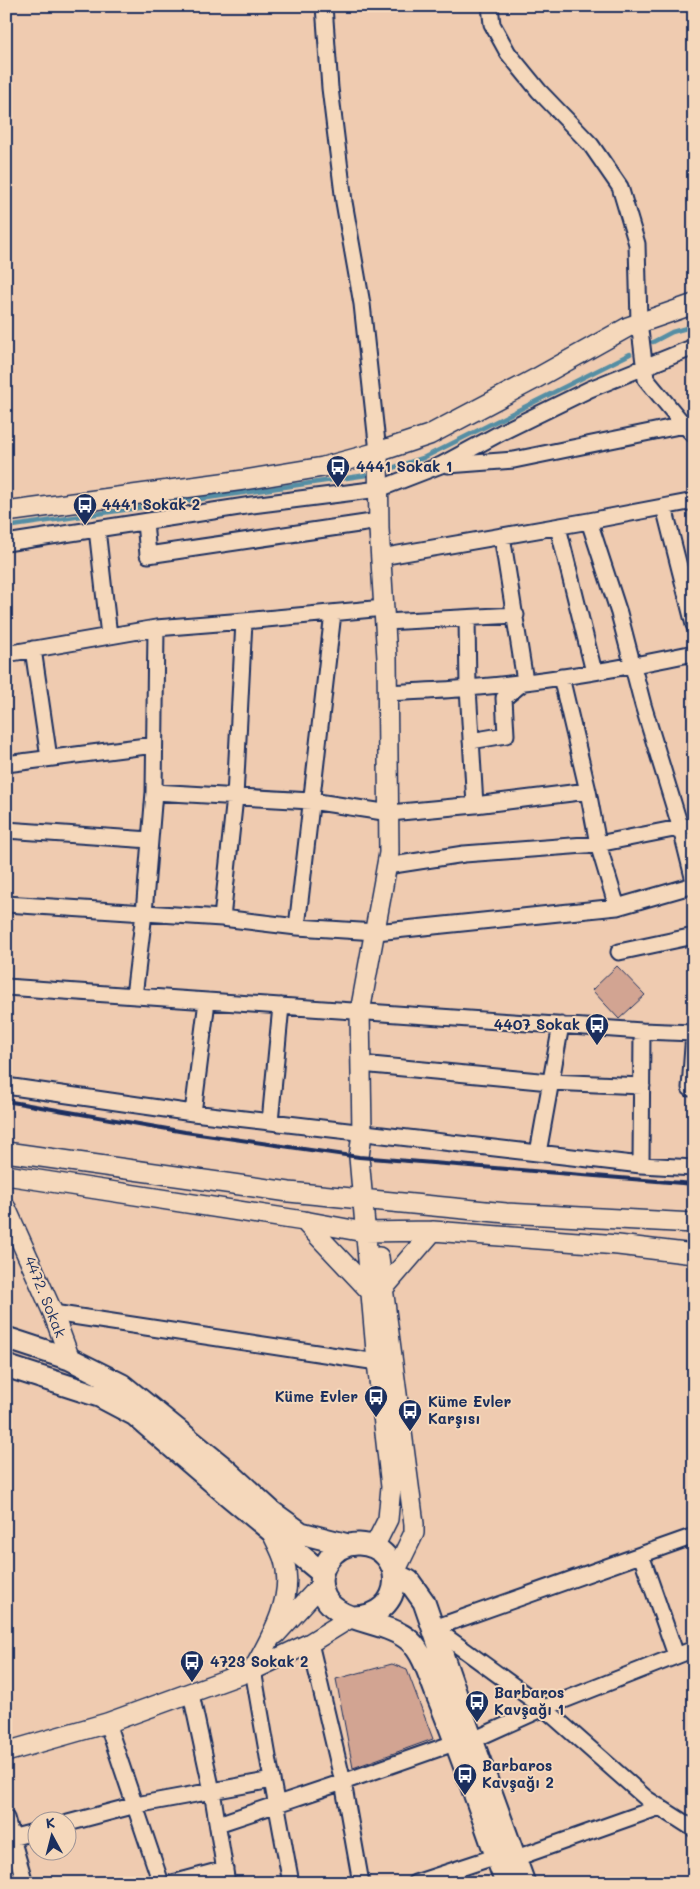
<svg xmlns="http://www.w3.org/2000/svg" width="700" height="1889" font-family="Mali,sans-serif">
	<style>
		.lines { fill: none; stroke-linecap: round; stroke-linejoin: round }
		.stream { stroke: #558ea4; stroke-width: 4.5 }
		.building { fill: #d2a492; stroke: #1b2f5e }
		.minor-casing { stroke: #1b2f5e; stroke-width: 19 }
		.tertiary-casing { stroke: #1b2f5e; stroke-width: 22 }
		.secondary-casing { stroke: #1b2f5e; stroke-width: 25 }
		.minor { stroke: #f5d8bb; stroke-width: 15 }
		.tertiary { stroke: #f5d8bb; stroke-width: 19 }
		.secondary { stroke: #f5d8bb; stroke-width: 21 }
		.rail { stroke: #1b2f5e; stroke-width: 4 }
		.labels { text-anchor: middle; stroke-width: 4; stroke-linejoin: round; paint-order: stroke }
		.poi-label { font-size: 15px; font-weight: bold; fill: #1b2f5e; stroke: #f5d8bb; text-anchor: start }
		.street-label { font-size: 15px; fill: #1b2f5e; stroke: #f5d8bb }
	</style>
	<rect width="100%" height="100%" fill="#efcbb0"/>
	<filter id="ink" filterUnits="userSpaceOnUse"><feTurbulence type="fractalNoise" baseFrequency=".02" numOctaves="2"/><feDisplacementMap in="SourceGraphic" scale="10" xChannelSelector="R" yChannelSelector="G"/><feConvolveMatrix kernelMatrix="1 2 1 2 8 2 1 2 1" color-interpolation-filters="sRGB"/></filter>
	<g filter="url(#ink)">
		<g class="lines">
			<path class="stream" d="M653 342 672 332 694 326
				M392 468 423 458 630 354
				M6 527 367 475"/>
		</g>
		<path class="building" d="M617 966 645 995 619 1019 592 990Z
			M392 1664 407 1670 433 1739 353 1768 336 1679Z"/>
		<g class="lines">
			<g class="minor-casing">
				<path id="minor" d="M324 6 330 88 344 202 362 304 378 452
					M490 6 492 24 508 53 539 91 591 145 620 187 637 244 639 322 646 379 684 425 694 435
					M448 465 514 460 684 425 690 422
					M664 507 694 625
					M589 521 619 613 643 705 681 829 694 881
					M145 522 148 555 379 521
					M558 527 594 672
					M97 529 109 636
					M6 543 252 505 379 489 441 465 504 431 590 389 694 347
					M381 557 589 521 694 501
					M467 618 468 688 475 805
					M385 622 516 615
					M33 649 49 758
					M6 654 156 628 244 621 384 608
					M561 677 588 791 598 844 617 907
					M388 693C414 691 441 691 468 688 543 682 619 669 694 653
					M471 741 506 735 504 698 525 681 502 536
					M6 764 154 745
					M154 792 311 801 390 813 475 805 588 791
					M6 830 150 840
					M387 866 464 854 598 844 694 825
					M6 904 222 918 297 927 376 932 617 907 694 885
					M222 918 235 797 244 621
					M297 927 333 613
					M619 952 694 936
					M6 987 642 1031 694 1033
					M134 996 144 913 154 792 156 628
					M361 1064 550 1082 642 1086
					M6 1086 193 1113 641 1165 694 1168
					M690 1088 694 1033
					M193 1113 207 1001
					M270 1122 281 1006
					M538 1153 561 1025
					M641 1165 642 1031
					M53 1313 377 1362
					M641 1555 676 1655
					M434 1628 544 1708 647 1799 694 1829
					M434 1628 694 1536
					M310 1643 343 1782 361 1883
					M253 1670 272 1780 291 1883
					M191 1694 212 1791 227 1883
					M107 1723 161 1883
					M473 1740 544 1708 694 1649
					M6 1818 25 1883
					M68 1823 136 1805 272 1780
					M218 1824 343 1782 457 1742
					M11 1838 38 1831
					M516 1858 660 1807
					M173 1883 225 1869
					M415 1883 497 1856"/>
			</g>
			<g class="tertiary-casing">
				<path id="tertiary" d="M6 512 244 480 323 467 378 452 429 435 535 379 628 327 694 304
					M6 1152 289 1192 506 1213 694 1223
					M6 1175 304 1221 364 1232 433 1231 618 1245 694 1254
					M6 1208 53 1313 70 1359
					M304 1221 370 1291
					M379 1257 414 1524V1533L394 1574
					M383 1289 433 1231
					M374 1547 388 1519 391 1487 377 1362 359 1157 362 1133 360 1012 389 853 387 658 379 529 378 452
					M276 1634 321 1585
					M253 1670C271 1638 295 1598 284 1560 281 1550 275 1540 271 1531
					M6 1752 107 1723 253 1670 310 1643 352 1617"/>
			</g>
			<g class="secondary-casing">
				<path id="secondary" d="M6 1338 70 1359 122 1385 224 1468 272 1512 301 1533 348 1545
					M6 1366 99 1396 135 1415 229 1496 322 1573
					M394 1574 409 1581 424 1602 467 1726 524 1883
					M352 1617C408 1618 407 1546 359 1544 332 1543 313 1573 325 1597 339 1624 387 1620 410 1641 424 1654 430 1678 437 1695 463 1757 483 1820 506 1883"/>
			</g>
			<use href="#minor" class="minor"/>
			<use href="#tertiary" class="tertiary"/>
			<use href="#secondary" class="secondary"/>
			<path class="rail" d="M6 1101 185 1132 359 1157 694 1184"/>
		</g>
	</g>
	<defs>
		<g id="bus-pin" transform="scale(1.25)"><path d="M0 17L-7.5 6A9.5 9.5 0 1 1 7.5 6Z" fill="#1b2f5e" stroke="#f5d8bb"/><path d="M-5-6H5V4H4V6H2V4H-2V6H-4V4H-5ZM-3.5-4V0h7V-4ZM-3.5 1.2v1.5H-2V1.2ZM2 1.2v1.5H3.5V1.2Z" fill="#fff"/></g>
	</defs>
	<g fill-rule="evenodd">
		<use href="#bus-pin" x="338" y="467"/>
		<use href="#bus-pin" x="85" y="505"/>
		<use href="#bus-pin" x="597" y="1025"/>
		<use href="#bus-pin" x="376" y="1397"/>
		<use href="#bus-pin" x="410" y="1411"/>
		<use href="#bus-pin" x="192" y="1662"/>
		<use href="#bus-pin" x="477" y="1702"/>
		<use href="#bus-pin" x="465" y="1775"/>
	</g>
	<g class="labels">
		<g class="poi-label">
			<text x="356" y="472">4441 Sokak 1</text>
			<text x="102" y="510">4441 Sokak 2</text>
			<text x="580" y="1030" text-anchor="end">4407 Sokak</text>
			<text x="358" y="1402" text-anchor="end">Küme Evler</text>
			<text x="428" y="1407">Küme Evler<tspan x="428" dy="17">Karşısı</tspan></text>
			<text x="210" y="1667">4723 Sokak 2</text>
			<text x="494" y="1698">Barbaros<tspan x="494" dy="17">Kavşağı 1</tspan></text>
			<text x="482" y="1771">Barbaros<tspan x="482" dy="17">Kavşağı 2</tspan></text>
		</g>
		<g class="street-label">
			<text transform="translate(45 1297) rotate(68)" y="5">4472. Sokak</text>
		</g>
	</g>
	<rect width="700" height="1889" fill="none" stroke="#f5d8bb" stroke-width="25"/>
	<rect x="12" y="12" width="675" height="1864" fill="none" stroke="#1b2f5e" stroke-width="2" filter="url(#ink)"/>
	<g transform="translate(52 1836) rotate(353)"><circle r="24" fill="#f5d8bb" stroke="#9e9496"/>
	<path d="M0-4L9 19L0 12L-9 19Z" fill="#1b2f5e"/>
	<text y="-8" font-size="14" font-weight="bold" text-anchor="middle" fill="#1b2f5e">K</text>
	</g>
</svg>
